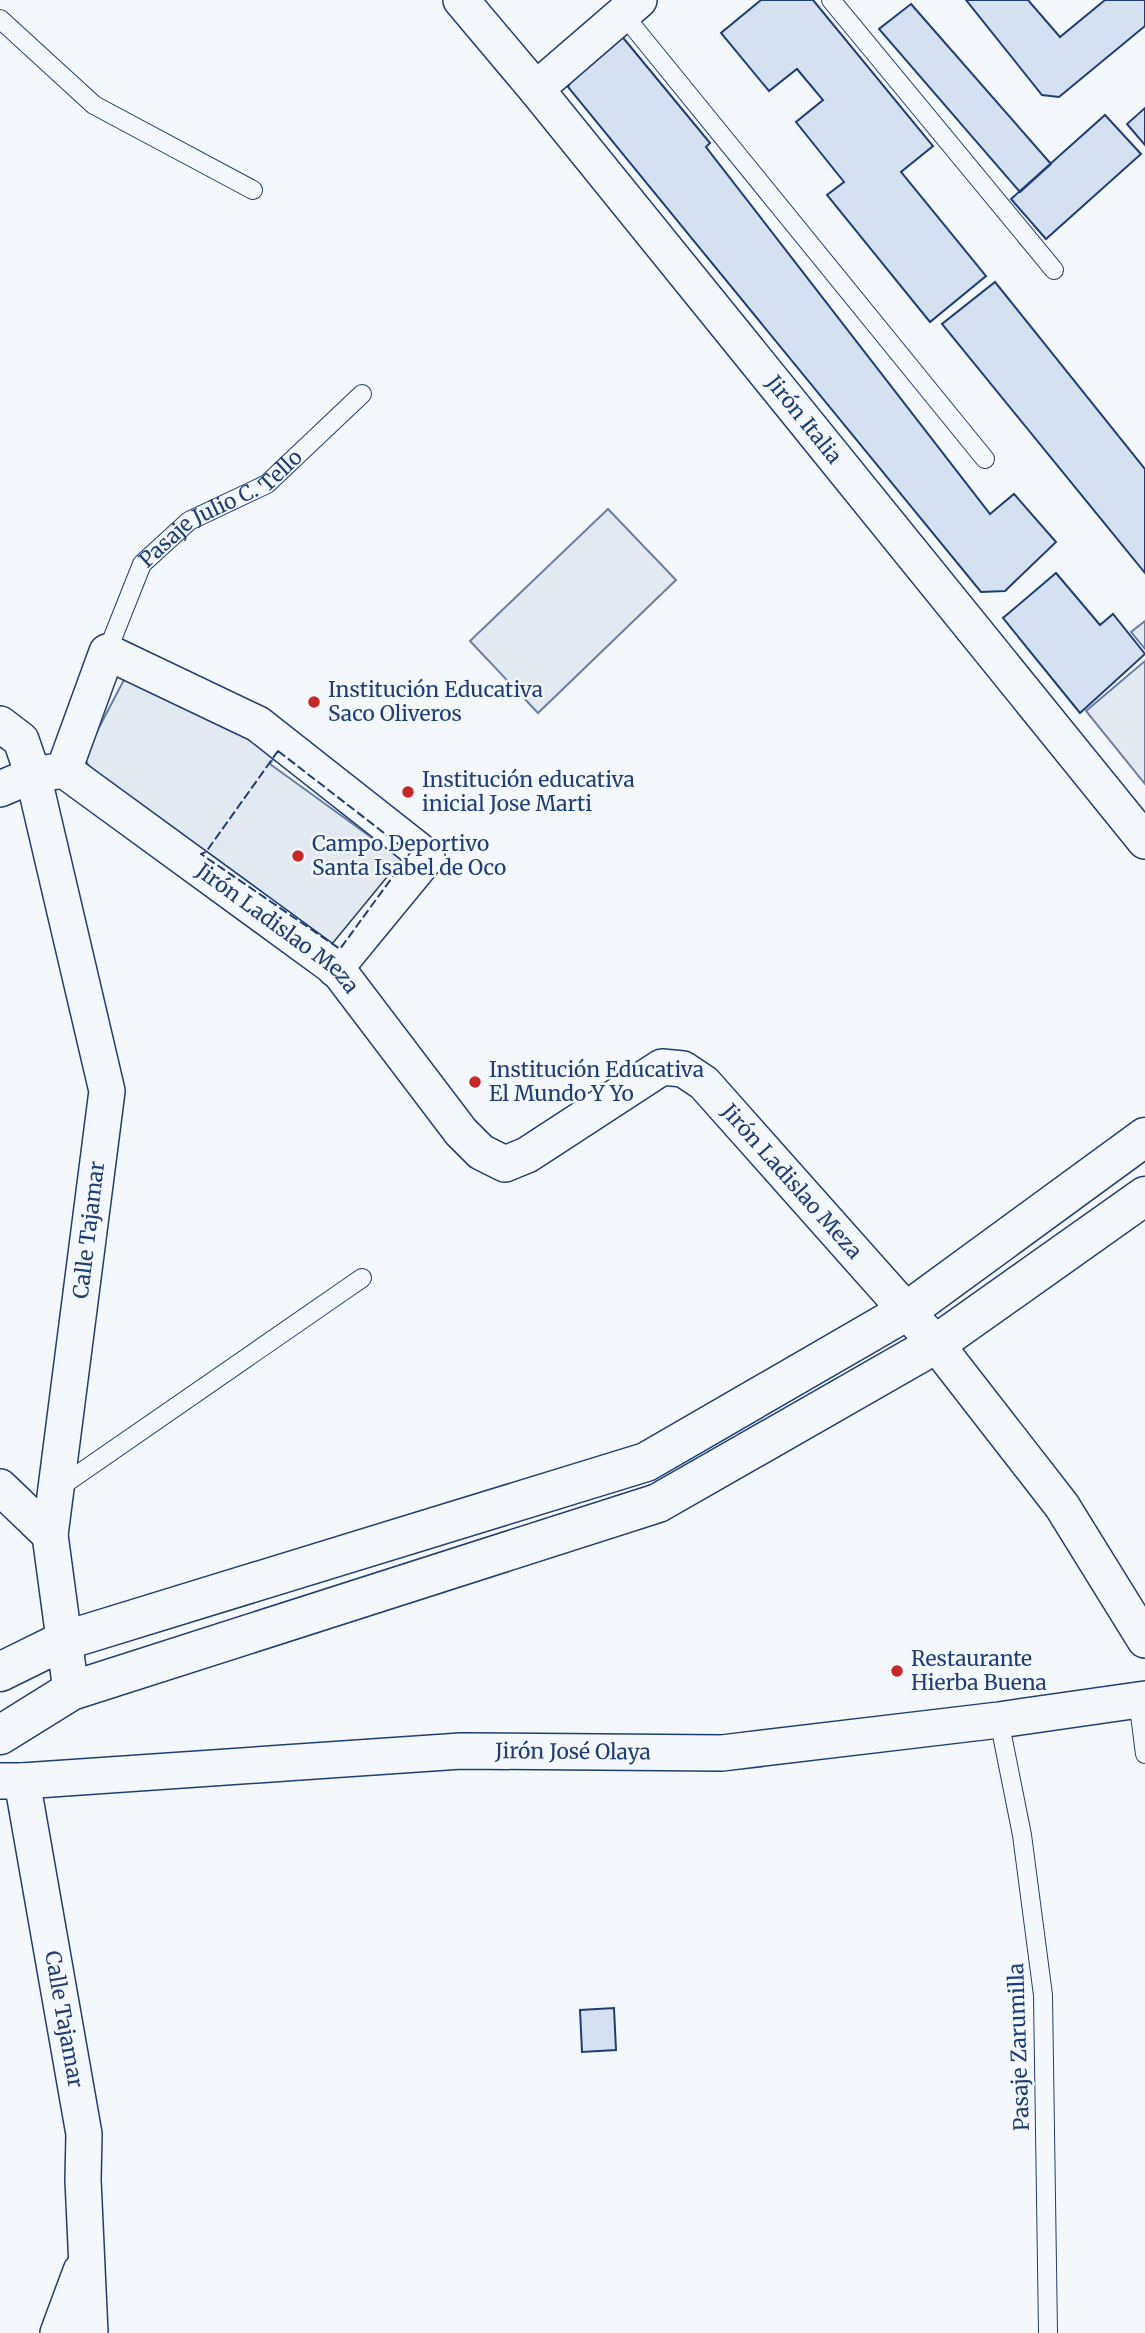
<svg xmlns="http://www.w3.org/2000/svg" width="1145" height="2333" font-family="Merriweather,serif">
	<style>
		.green { fill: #e3e9f0; stroke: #687fa3; stroke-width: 2 }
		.building { fill: #d5e0f0; stroke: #1d3f73; stroke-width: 2 }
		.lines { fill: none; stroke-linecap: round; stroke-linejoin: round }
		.lane-casing { stroke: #1d3f73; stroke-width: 20 }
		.street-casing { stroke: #1d3f73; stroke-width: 38 }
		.primary-casing { stroke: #1d3f73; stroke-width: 41 }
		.lane { stroke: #f4f7fb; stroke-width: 18 }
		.street { stroke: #f4f7fb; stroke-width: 35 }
		.primary { stroke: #f4f7fb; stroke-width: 38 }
		.fence { stroke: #1d3f73; stroke-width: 2; stroke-dasharray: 9 3.5; stroke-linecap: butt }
		.poi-dot { fill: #c62828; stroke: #f4f7fb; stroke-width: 2.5 }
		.labels { text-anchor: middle; stroke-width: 5; stroke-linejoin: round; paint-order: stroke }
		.street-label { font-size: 21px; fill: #1d3f73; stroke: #f4f7fb }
		.poi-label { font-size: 21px; fill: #1d3f73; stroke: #f4f7fb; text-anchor: start }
	</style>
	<rect width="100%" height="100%" fill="#f4f7fb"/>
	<path class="green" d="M608 509 676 580 538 713 470 641Z
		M1145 621V649L1131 632Z
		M1145 661V784L1086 711Z
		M127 674 278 751 270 764 404 861 340 949 207 852 201 854 93 773 86 761 93 739Z"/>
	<path class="building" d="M761 0H813L933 146 901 172 986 276 930 322 827 195 844 182 796 122 823 100 797 69 769 91 721 33Z
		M966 0H1028L1060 37 1105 0H1145V26L1059 97 1042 95Z
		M911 4 1051 164 1020 192 879 29Z
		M620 34 710 143 706 147 990 514 1014 494 1056 542 1005 591 981 592 568 87 576 72Z
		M1145 108V145L1127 124Z
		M1105 115 1141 154 1046 239 1011 199Z
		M995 282 1145 469V573L942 324Z
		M1056 573 1100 625 1113 614 1145 654 1080 713 1003 618Z
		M614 2008 616 2050 582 2052 580 2010Z"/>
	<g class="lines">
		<g class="lane-casing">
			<g id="lane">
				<path d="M831 0 1054 270"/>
				<path d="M623 14 985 459"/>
				<path d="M0 19 94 105 253 190"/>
				<path id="s1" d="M107 652 142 564 189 521 267 484 362 394"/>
				<path d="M57 1489 362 1278"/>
				<path d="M1138 1699 1145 1754"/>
				<path d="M999 1720 1022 1835 1043 1995 1048 2333"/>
			</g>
		</g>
		<g class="street-casing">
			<g id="street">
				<path id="s2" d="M461 0 536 89 1145 841"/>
				<path d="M536 89 639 0"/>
				<path d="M0 724 21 740 33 775 107 1091 50 1535 71 1691"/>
				<path id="s3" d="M64 770 338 970 461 1132 481 1152 505 1164 527 1155 662 1067 683 1069 704 1083 936 1344 1062 1506 1145 1640"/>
				<path d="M0 789 33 775 64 770 107 652 258 724 427 857 335 969"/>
				<path d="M0 1487 50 1535"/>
				<path id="s4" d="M0 1781H22L461 1751 722 1753 999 1720 1145 1699"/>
				<path id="s5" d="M22 1781 84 2134 83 2180 90 2333"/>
				<path d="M58 2333 81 2271"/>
			</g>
		</g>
		<g class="primary-casing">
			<path id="primary" d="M0 1672 63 1641 646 1462 907 1311 1145 1137
				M0 1735 71 1691 658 1503 936 1344 1145 1196"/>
		</g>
		<use href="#lane" class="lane"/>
		<use href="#street" class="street"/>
		<use href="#primary" class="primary"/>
		<path class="fence" d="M278 751 410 853 340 949 201 854 206 852Z"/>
	</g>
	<g class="poi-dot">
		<circle cx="314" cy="702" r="7"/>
		<circle cx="408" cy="792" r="7"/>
		<circle cx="298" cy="856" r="7"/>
		<circle cx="475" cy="1082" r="7"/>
		<circle cx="897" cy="1671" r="7"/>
	</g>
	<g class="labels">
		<g class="street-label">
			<text dy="7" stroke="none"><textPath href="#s2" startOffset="542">Jirón Italia</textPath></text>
			<text dy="7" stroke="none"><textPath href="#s1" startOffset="192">Pasaje Julio C. Tello</textPath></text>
			<text dy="7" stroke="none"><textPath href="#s3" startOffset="266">Jirón Ladislao Meza</textPath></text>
			<text dy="7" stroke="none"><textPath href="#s3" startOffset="961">Jirón Ladislao Meza</textPath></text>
			<text transform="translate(89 1230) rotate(-83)" y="7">Calle Tajamar</text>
			<text dy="7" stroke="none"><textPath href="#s4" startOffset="574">Jirón José Olaya</textPath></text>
			<text dy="7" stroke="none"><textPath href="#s5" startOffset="242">Calle Tajamar</textPath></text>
			<text transform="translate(1019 2047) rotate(-92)" y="7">Pasaje Zarumilla</text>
		</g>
		<g class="poi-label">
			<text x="328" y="697">Institución Educativa<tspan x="328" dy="24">Saco Oliveros</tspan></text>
			<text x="422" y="787">Institución educativa<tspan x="422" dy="24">inicial Jose Marti</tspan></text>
			<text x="312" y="851">Campo Deportivo<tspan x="312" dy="24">Santa Isabel de Oco</tspan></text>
			<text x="489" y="1077">Institución Educativa<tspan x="489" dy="24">El Mundo Y Yo</tspan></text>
			<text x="911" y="1666">Restaurante<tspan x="911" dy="24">Hierba Buena</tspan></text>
		</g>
	</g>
</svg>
